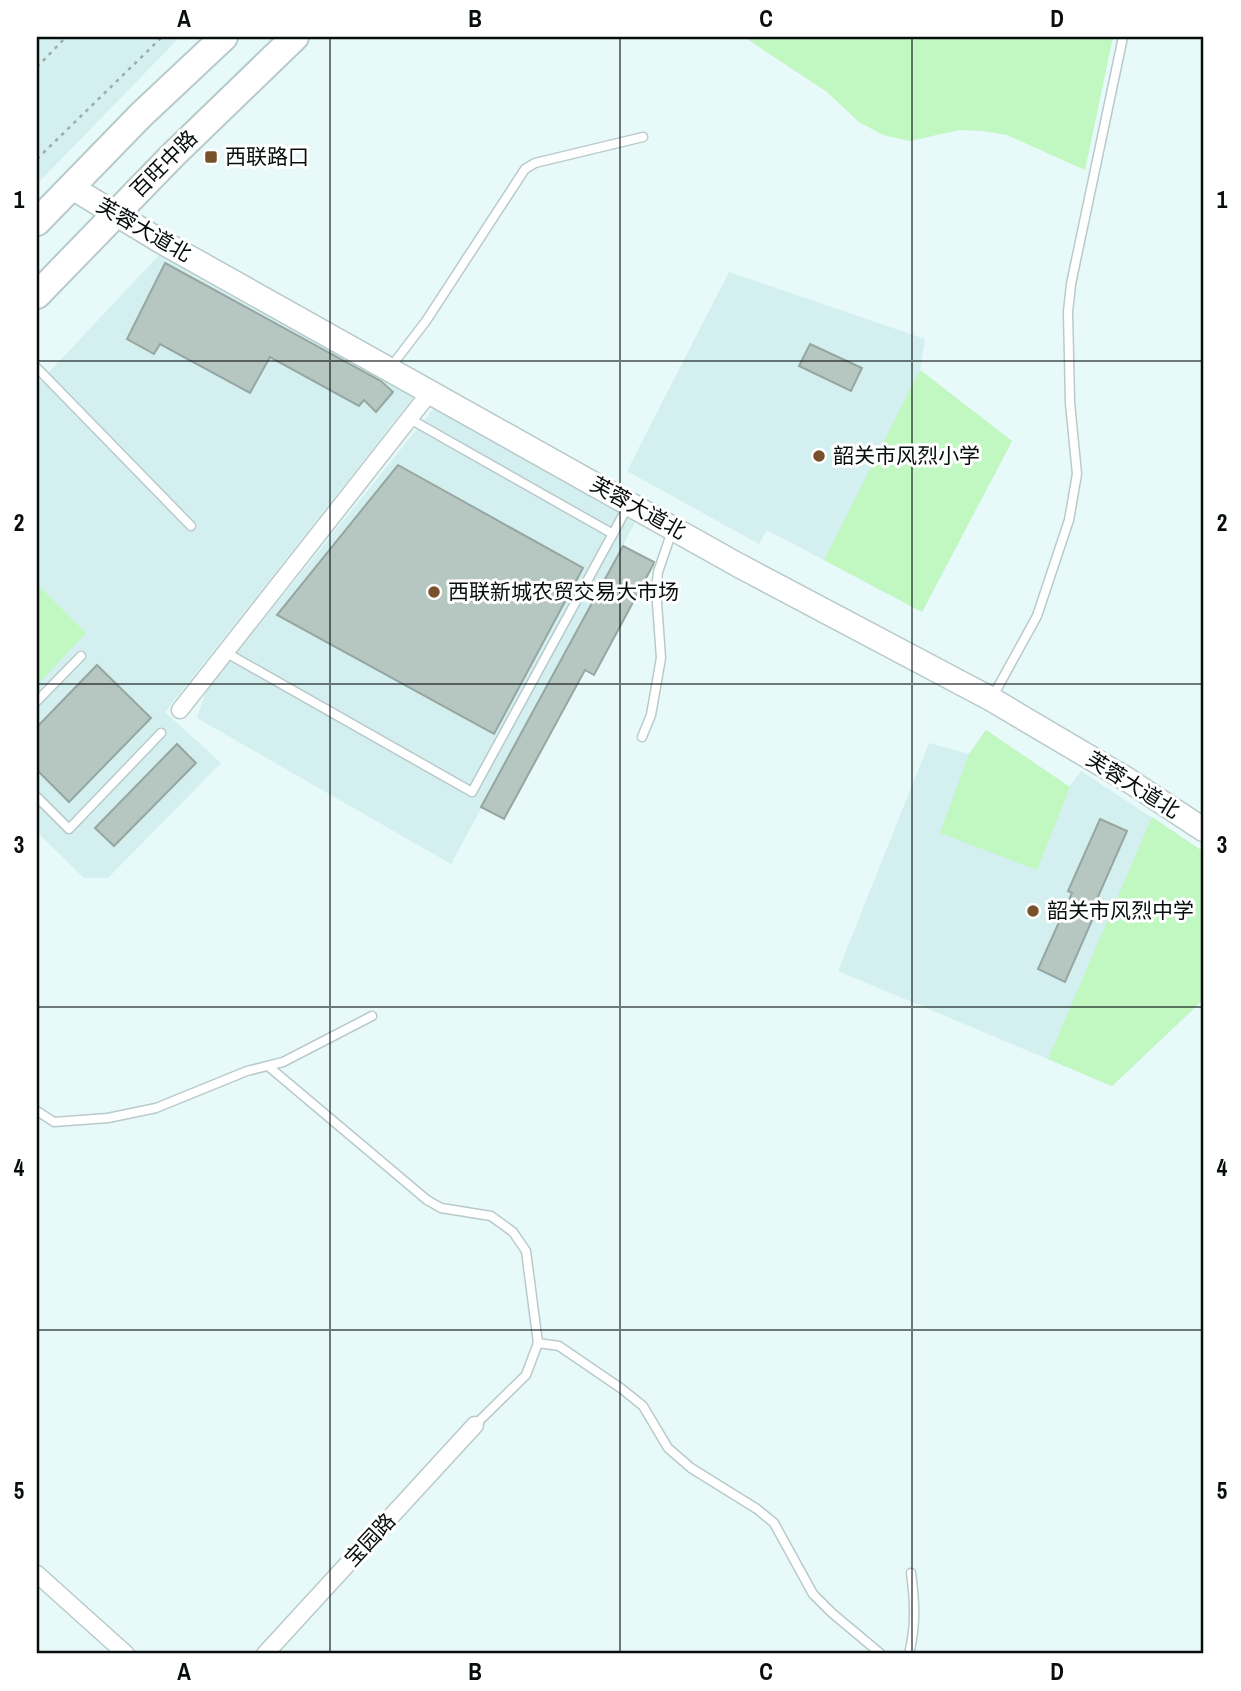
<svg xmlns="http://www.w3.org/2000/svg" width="1241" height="1691" font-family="'Archivo Narrow','Noto Sans SC',sans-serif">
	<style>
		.built { fill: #d4efef }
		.green { fill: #c1f7c1 }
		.building { fill: #b6c6c0; stroke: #96a6a0; stroke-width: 2 }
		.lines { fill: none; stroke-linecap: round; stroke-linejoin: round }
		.lane-casing { stroke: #b9cacb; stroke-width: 11 }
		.street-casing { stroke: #b9cacb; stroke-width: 19 }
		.secondary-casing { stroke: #b9cacb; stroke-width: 26 }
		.primary-casing { stroke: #b9cacb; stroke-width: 30 }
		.path { stroke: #9dabab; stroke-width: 2.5; stroke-dasharray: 3.5 5; stroke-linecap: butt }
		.lane { stroke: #fff; stroke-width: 8 }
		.street { stroke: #fff; stroke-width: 16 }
		.secondary { stroke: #fff; stroke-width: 23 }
		.primary { stroke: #fff; stroke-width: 26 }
		.grid { fill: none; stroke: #080d0d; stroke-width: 2; stroke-opacity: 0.55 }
		.poi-dot { fill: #76512c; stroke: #fff; stroke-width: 2.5 }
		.labels { text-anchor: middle; stroke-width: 6; stroke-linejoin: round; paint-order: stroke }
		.poi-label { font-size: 21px; fill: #080d0d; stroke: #fff; text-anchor: start }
		.street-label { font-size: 21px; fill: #080d0d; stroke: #fff }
		.neatline { fill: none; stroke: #080d0d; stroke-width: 2.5 }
		.grid-label { font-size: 23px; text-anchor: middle; font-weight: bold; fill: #080d0d }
	</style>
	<rect width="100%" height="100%" fill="#e7f9f9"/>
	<path class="built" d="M37 37H180L37 184Z
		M161 253 416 394 165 712 221 763 108 878H84L37 832V385Z
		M729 272 925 339 920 370 1012 441 922 612 767 530 759 544 627 471Z
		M434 408 636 521 451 864 197 718 206 691Z
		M986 730 1069 787 1081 771 1204 852V999L1112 1086 838 971 929 743 969 754Z"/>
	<path class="green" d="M744 37H1113L1085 170 1007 135 983 131 959 130 910 141 883 135 859 122 827 92Z
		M920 370 1012 441 922 612 824 560Z
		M37 584 86 633 37 685Z
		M986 730 1070 787 1037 870 940 833 969 754Z
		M1152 817 1204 852V999L1112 1086 1048 1059Z"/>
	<path class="building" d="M165 263 381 381 393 392 376 412 364 400 359 406 270 357 250 393 160 344 154 354 127 339Z
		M810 344 862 368 851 391 799 366Z
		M398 465 583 568 494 734 277 615Z
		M623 546 654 562 653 565 594 675 585 670 504 819 481 807Z
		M97 665 151 718 69 802 37 770V727Z
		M177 744 196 763 114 846 95 828Z
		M1100 819 1127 831 1093 908 1097 909 1065 982 1038 969 1072 893 1068 891Z"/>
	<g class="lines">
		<g class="lane-casing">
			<path id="lane" d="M37 368 191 526
				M390 368 426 321 525 169 535 163 643 137
				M410 419 613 534
				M225 652 472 792 628 506
				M993 696 1037 616 1069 520 1077 474 1070 403 1068 312 1071 284 1123 37
				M37 701 81 656
				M642 737 651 715 661 658 656 589 658 572 672 531
				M37 797 69 829 161 733
				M268 1066 427 1200 441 1208 491 1216 513 1232 526 1251 538 1343 526 1375 475 1425
				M37 1111 54 1122 108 1118 156 1108 247 1071 283 1062 372 1016
				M538 1343 559 1346 622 1389 643 1406 668 1448 691 1468 757 1509 774 1523 813 1594 832 1613 881 1654
				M909 1654C916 1626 915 1602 911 1573"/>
		</g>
		<g class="street-casing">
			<path id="street" d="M180 710 431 391
				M37 1574 126 1654
				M265 1654 475 1425"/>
		</g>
		<g class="secondary-casing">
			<path id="secondary" d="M71 187 162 242 738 565 991 699 1128 780 1204 830"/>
		</g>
		<g class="primary-casing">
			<path id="primary" d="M37 222 141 115 224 37
				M37 295 172 156 295 37"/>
		</g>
		<path class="path" d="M37 67 66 37
			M37 159 162 37"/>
		<use href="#lane" class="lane"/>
		<use href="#street" class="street"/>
		<use href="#secondary" class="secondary"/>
		<use href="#primary" class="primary"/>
	</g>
	<path class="grid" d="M330 37V1654M620 37V1654M912 37V1654M37 361H1204M37 684H1204M37 1007H1204M37 1330H1204"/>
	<g class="poi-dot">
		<rect x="204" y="150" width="14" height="14" rx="3.5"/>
		<circle cx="819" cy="456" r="7"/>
		<circle cx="434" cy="592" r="7"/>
		<circle cx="1033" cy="911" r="7"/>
	</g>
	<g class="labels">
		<g class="poi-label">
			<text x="225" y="164">西联路口</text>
			<text x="833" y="463">韶关市风烈小学</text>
			<text x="448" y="599">西联新城农贸交易大市场</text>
			<text x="1047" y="918">韶关市风烈中学</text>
		</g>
		<g class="street-label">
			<text transform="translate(164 164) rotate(-45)" y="7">百旺中路</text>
			<text transform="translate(144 230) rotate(30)" y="7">芙蓉大道北</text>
			<text transform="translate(638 508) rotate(29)" y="7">芙蓉大道北</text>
			<text transform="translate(1133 785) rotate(32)" y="7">芙蓉大道北</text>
			<text transform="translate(370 1540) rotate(-47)" y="7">宝园路</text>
		</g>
	</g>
	<rect width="1241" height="1691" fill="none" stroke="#ffffff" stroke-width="77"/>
	<rect x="38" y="38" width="1164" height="1614" class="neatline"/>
	<g class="grid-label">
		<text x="184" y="27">A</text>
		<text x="475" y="27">B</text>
		<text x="766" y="27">C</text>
		<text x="1057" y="27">D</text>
		<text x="19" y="208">1</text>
		<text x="1222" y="208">1</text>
		<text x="19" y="531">2</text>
		<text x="1222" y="531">2</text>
		<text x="19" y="853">3</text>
		<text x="1222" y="853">3</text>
		<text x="19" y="1176">4</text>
		<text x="1222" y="1176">4</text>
		<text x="19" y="1499">5</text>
		<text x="1222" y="1499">5</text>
		<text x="184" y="1680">A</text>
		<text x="475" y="1680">B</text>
		<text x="766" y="1680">C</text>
		<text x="1057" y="1680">D</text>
	</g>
</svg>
